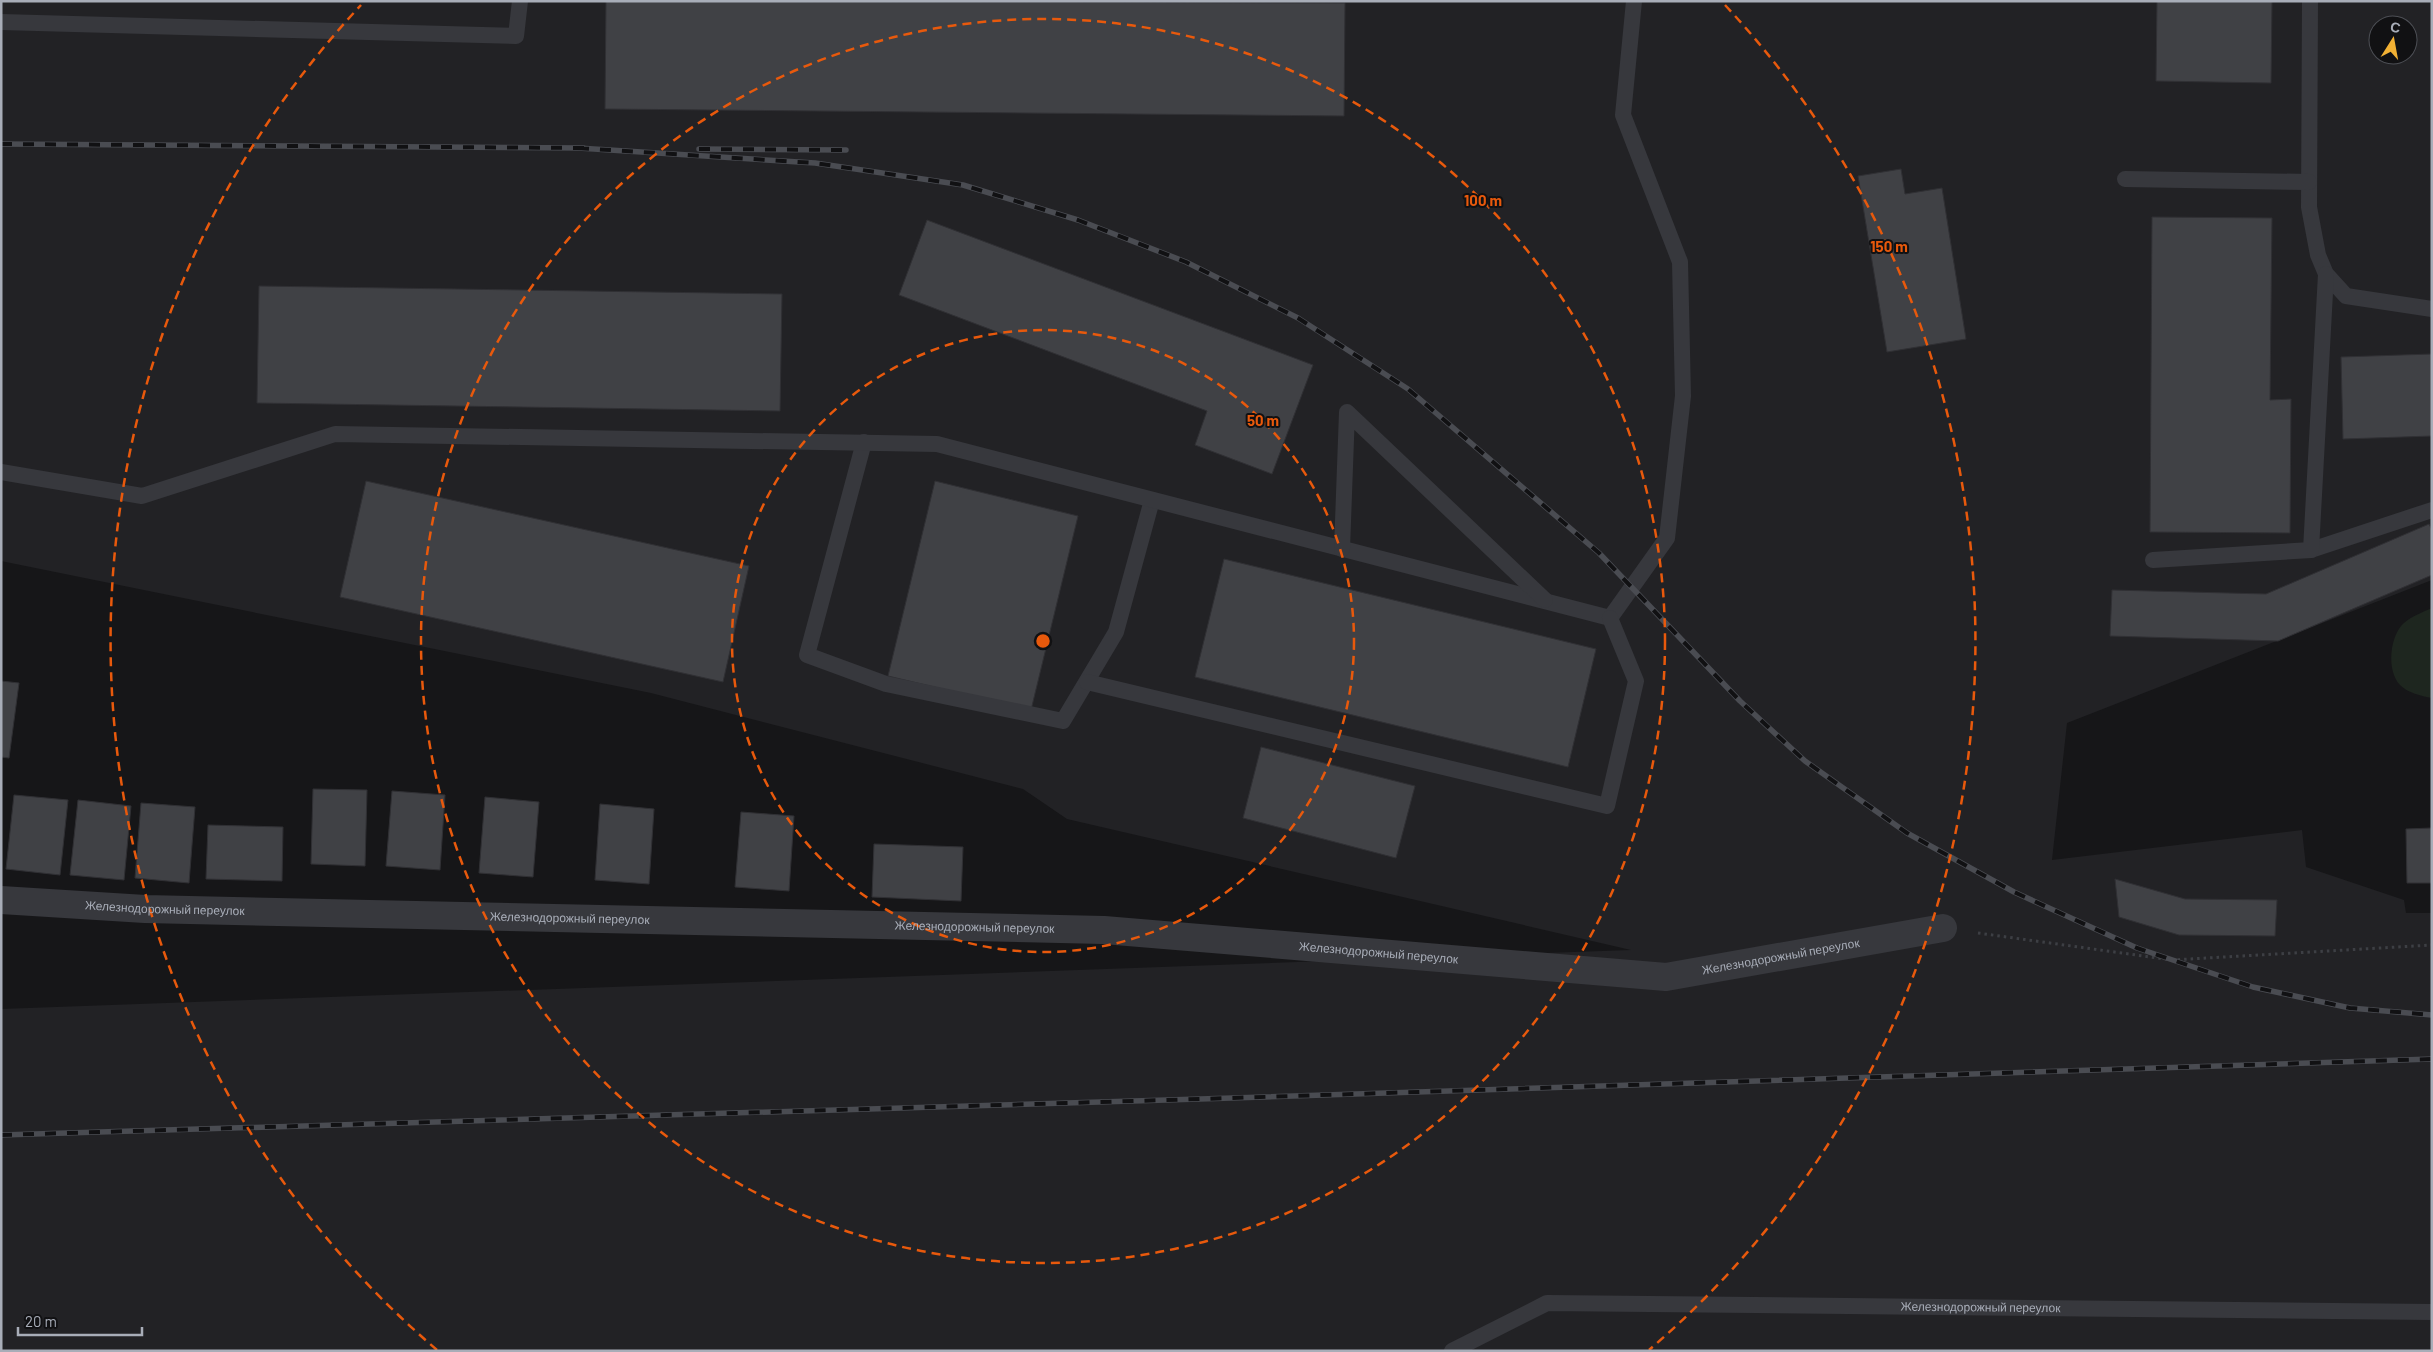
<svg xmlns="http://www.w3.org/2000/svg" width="2433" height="1352" font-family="Barlow,sans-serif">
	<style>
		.built { fill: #222225; fill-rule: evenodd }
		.green { fill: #1e261f }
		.building { fill: #404145; stroke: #303034 }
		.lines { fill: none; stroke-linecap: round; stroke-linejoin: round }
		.path { stroke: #3d3f44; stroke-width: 3; stroke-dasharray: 2.5 4; stroke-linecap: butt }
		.lane { stroke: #37383d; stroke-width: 16 }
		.street { stroke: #37383d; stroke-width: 28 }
		.rail-casing { stroke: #4a4c52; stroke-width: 5.5 }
		.rail { stroke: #111113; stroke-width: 4; stroke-dasharray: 11; stroke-linecap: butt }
		.ring { fill: none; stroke: #e8590c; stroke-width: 2.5; stroke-dasharray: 9 6 }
		.labels { text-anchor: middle; stroke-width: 4; stroke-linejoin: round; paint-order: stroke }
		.street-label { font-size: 12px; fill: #a8adb8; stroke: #111113 }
		.centre { fill: #e8590c; stroke: #111113; stroke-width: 2.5 }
		.ring-label { font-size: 15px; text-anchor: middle; font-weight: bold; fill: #e8590c; stroke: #111113; stroke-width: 4; stroke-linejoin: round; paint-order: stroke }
	</style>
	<rect width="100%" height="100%" fill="#161618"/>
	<path class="built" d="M1 1H2432V580L2067 723 2052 860 2302 830 2306 867 2404 900 2406 913H2432V1351H1V1009L1631 950 1067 819 1023 789 651 693 1 561ZM2378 25H2408V55H2378Z"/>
	<path class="green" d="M2432 608V698C2421 696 2408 693 2400 685 2386 670 2390 635 2404 623 2412 616 2423 612 2432 608Z"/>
	<path class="building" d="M606 1 1345 3 1344 116 605 109Z
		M2157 1H2272L2271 83 2156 81Z
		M1901 169 1905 194 1942 188 1966 339 1887 352 1858 176Z
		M2152 217 2272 218 2270 400 2291 399 2290 533 2150 532Z
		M927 220 1313 365 1272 474 1195 445 1207 411 899 295Z
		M259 286 782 294 780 411 257 403Z
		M2432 354V436L2343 439 2341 357Z
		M366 481 749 566 723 682 340 597Z
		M935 481 1078 516 1031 710 888 676Z
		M2429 524 2432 530V575L2278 641 2110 636 2112 590 2266 594Z
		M1224 559 1596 649 1568 767 1195 677Z
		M1 681 19 683 9 758 1 757Z
		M1261 747 1415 786 1396 858 1243 818Z
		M313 789 367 790 365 866 311 864Z
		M392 791 445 795 440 870 386 866Z
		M14 795 68 800 60 875 6 869Z
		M485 797 539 802 533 877 479 873Z
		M78 800 131 806 124 880 70 875Z
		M141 803 195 807 189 883 135 878Z
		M600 804 654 809 649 884 595 880Z
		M741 812 794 816 789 891 735 887Z
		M208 825 283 827 282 881 206 879Z
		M2432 828V883H2407L2406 829Z
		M874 844 963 847 961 901 872 897Z
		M2115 879 2185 899 2277 900 2275 936 2179 935 2119 917Z"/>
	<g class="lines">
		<path class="path" d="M1978 933 2172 960 2432 945"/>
		<g class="lane">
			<path d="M2310 1 2309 207 2318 255 2326 274 2346 296 2432 309"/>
			<path d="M1 22 516 36 520 1"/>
			<path d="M2125 179 2309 182"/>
			<path d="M864 442 807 655 886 684 1063 721 1116 632 1152 500"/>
			<path d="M1 472 142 496 335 434 937 444 1610 618 1667 538 1683 396 1680 262 1623 115 1634 1"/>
			<path d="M1342 549 1347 412 1545 600"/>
			<path d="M2311 550 2432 510"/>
			<path d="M2153 560 2311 550 2326 274"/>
			<path d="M1087 682 1607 806 1636 681 1610 618"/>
			<path id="s1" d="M1452 1351 1547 1303 2432 1312"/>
		</g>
		<path class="street" id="s2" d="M1 900 145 909 1104 930 1666 977 1943 928"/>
		<g class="rail-casing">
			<path id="rail" d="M1 144 584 148
				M578 148 815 163 963 185 1078 220 1186 262 1298 318 1408 389 1599 553 1740 701 1805 761 1907 833 2014 892 2137 948 2253 987 2350 1008 2432 1015
				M699 149 846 150
				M1 1135 1200 1099 2432 1059"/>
		</g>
		<use href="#rail" class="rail"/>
	</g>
	<g class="ring">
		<circle cx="1043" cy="641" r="311"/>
		<circle cx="1043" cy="641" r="622"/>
		<path d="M437 1350A933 933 0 0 1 361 5M1725 5A933 933 0 0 1 1649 1350"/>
	</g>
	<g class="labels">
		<g class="street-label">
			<text dy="4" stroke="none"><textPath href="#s2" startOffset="164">Железнодорожный переулок</textPath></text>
			<text dy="4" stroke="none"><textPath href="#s2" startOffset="569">Железнодорожный переулок</textPath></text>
			<text dy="4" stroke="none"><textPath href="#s2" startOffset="974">Железнодорожный переулок</textPath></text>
			<text dy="4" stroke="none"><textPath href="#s2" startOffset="1379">Железнодорожный переулок</textPath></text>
			<text dy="4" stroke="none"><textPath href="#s2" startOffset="1784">Железнодорожный переулок</textPath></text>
			<text dy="4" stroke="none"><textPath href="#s1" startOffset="540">Железнодорожный переулок</textPath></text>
		</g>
	</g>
	<circle cx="1043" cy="641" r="8" class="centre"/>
	<g class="ring-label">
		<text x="1483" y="206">100 m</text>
		<text x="1889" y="252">150 m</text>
		<text x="1263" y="426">50 m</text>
	</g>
	<rect width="2433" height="1352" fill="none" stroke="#a8adb8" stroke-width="5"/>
	<g transform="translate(2393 40) rotate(11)"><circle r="24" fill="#111113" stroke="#4d4f55"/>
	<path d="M0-4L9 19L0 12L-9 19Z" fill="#f2b134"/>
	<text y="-8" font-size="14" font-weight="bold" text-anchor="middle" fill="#a8adb8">С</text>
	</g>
	<path d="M18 1327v8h124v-8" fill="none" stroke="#a8adb8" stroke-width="2.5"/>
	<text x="25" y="1327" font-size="15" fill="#a8adb8" stroke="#111113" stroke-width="4" paint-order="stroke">20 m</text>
</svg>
